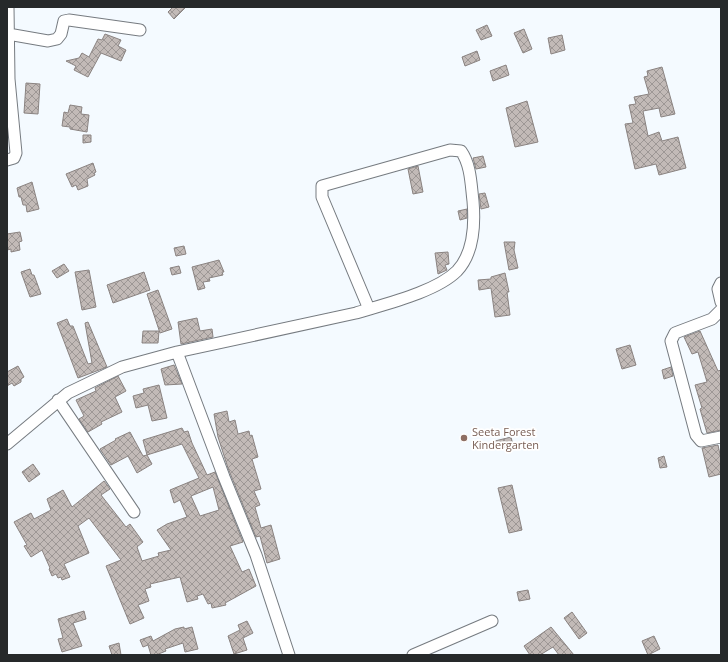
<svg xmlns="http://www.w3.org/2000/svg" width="728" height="662" font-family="'Open Sans',sans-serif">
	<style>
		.building { fill: url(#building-cross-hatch); stroke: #8a8381; fill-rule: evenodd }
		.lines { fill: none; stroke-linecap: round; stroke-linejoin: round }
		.minor-casing { stroke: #767b80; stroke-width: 13 }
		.minor { stroke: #fff; stroke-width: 11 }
		.education-dot { fill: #8d6e63; stroke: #fff; stroke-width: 1.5 }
		.labels { text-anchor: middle; stroke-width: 3.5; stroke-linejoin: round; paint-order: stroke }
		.education-label { font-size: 11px; fill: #785e54; stroke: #fff; text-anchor: start }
	</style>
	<defs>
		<pattern id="building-cross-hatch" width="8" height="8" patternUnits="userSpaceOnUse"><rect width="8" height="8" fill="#c2bab7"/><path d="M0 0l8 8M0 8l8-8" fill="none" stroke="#9d9795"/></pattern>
	</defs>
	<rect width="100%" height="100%" fill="#f4faff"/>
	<path class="building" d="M173 7H186L174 19 168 12Z
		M487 25 492 36 481 40 476 30Z
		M524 29 532 49 523 53 514 33Z
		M105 34 121 40 118 46 126 50 121 61 101 53 88 77 74 70 76 66 66 61 79 58 82 53 89 57 98 39 102 40Z
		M562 35 565 50 551 54 548 38Z
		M477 51 480 60 465 66 462 57Z
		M506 65 509 75 493 81 490 71Z
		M662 67 675 114 661 117 659 108 643 111 648 136 659 132 662 141 678 137 686 168 659 175 656 164 635 169 625 124 633 123 629 105 636 104 634 97 649 94 644 77 648 76 647 71Z
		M26 83 40 84 38 114 24 113Z
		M527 101 538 142 515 147 506 108Z
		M70 105 82 107 81 114 89 115 87 132 70 129V127L62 126 64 112 68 113Z
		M83 135H91V142L83 143Z
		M483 156 486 167 476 169 473 158Z
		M93 163 96 172 94 173 95 175 87 179 88 186 78 190 76 185 72 187 66 174Z
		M418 166 423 192 413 194 408 169Z
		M32 182 39 209 27 212 26 205H23L21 197H19L17 188Z
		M485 193 489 207 481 209 479 194Z
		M467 209V218L460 220 458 211Z
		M20 232 22 241 19 242 20 250 11 252V249L7 250V234Z
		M504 242H515L514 250 518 268 509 270Z
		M184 246 186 254 176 256 174 248Z
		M448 252 449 264 445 265 447 270 438 274 435 253Z
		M219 260 224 272H222L223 275 209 278 210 281 203 282 205 288 198 290 192 267Z
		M64 264 69 271 57 278 52 271Z
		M179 266 181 273 172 275 170 268Z
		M30 269 32 275H34L41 294 30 297 21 272Z
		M89 270 96 307 82 310 75 272Z
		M144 272 150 290 113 303 107 285Z
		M505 273 509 292H507L510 315 495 317 491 288 479 290 478 280 491 279V277Z
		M158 290 172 329 160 333 147 294Z
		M197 318 200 331 212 329 213 337 181 344 178 322Z
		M67 319 70 326H73L88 364 92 363 85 323 88 322 107 367 78 378 57 323Z
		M143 331H159L158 343H142Z
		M700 331 718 371 721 370V430L707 433 700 409 702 408 695 385 707 382 698 352 692 354 684 337Z
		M630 345 636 365 622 369 616 349Z
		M174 365 182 384 165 385 161 369Z
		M18 366 24 377 21 379V382L14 386 12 383 7 386V372Z
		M671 367 673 376 664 379 662 370Z
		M118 376 126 391 115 397 122 412 101 422 102 424 88 432 79 419 84 416 76 400 96 391 95 388Z
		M159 385 167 418 152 421 148 405 136 408 133 396 144 393 143 389Z
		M227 411 229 422 235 420 238 434 249 431 250 436 252 435 258 457 252 459 261 489 254 491 260 505 255 507 261 528 271 525 280 559 267 563 260 536 256 537 228 468 218 437 214 414Z
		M182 428 184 432 188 431 192 443 207 475 215 472 243 542 230 546 242 572 249 569 256 586 225 603 226 605 212 608 211 603 208 604 203 594 197 596 198 599 187 602 180 577 150 584 151 587 145 589 149 601 138 605 144 618 130 624 106 566 121 560 89 518 78 526 89 553 64 564 70 577 62 580 61 577 58 578 56 574 52 576 49 569 50 568 42 550 31 557 24 546 27 545 14 522 31 513 34 519 51 510 47 499 63 490 72 507 104 481 110 489 101 495 126 527 130 524 143 542 137 547 142 561 159 556 158 553 171 550 157 530 167 524 187 517 180 500 174 503 170 490 199 478 182 444 147 455 152 464 137 473 128 456 111 465 100 449 116 440 115 439 130 432 143 456 147 455 143 440ZM213 487 219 510 200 516 191 496Z
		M511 437 513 445 498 449 495 441Z
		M718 445 721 459V474L709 477 702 448Z
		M664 456 667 467 660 468 658 458Z
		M33 464 40 474 29 482 22 472Z
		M512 485 522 530 509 533 498 488Z
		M528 590 530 599 519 601 517 592Z
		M84 611 86 619 73 623 82 646 62 652 58 639 63 638 58 619Z
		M572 612 587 633 579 639 564 618Z
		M247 621 253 633 243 638 247 650 234 654 228 636 240 630 238 625Z
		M184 627V629L192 627 198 649 185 652 183 643 165 649 166 651 156 655H151L148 645 143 647 140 640 151 636 153 641 175 629Z
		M551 627 565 644 574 655H559L553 647 540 655H530L524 646Z
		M654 636 660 649 648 655 642 641Z
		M119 643 121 655H112L109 646Z"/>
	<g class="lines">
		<g class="minor-casing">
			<path id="minor" d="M8 34 48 41 57 39 61 34 64 21 69 20 140 30
				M7 160 14 158 16 153 9 79 8 7
				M721 283 718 289 721 302
				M721 310 712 319 675 333 671 341 696 435 701 441 721 437
				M177 352 224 477 256 555 289 655
				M58 400 134 512
				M7 444 68 393 122 367 177 352 356 313C385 304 436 292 457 271 474 253 475 224 473 201 471 185 471 165 461 151L450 150 322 186V197L369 309
				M413 655 492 621"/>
		</g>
		<use href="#minor" class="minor"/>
	</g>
	<circle class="education-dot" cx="464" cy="438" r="4"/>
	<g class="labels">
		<g class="education-label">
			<text x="472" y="436">Seeta Forest<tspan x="472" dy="13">Kindergarten</tspan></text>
		</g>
	</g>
	<rect width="728" height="662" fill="none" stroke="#26292a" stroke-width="16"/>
</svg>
